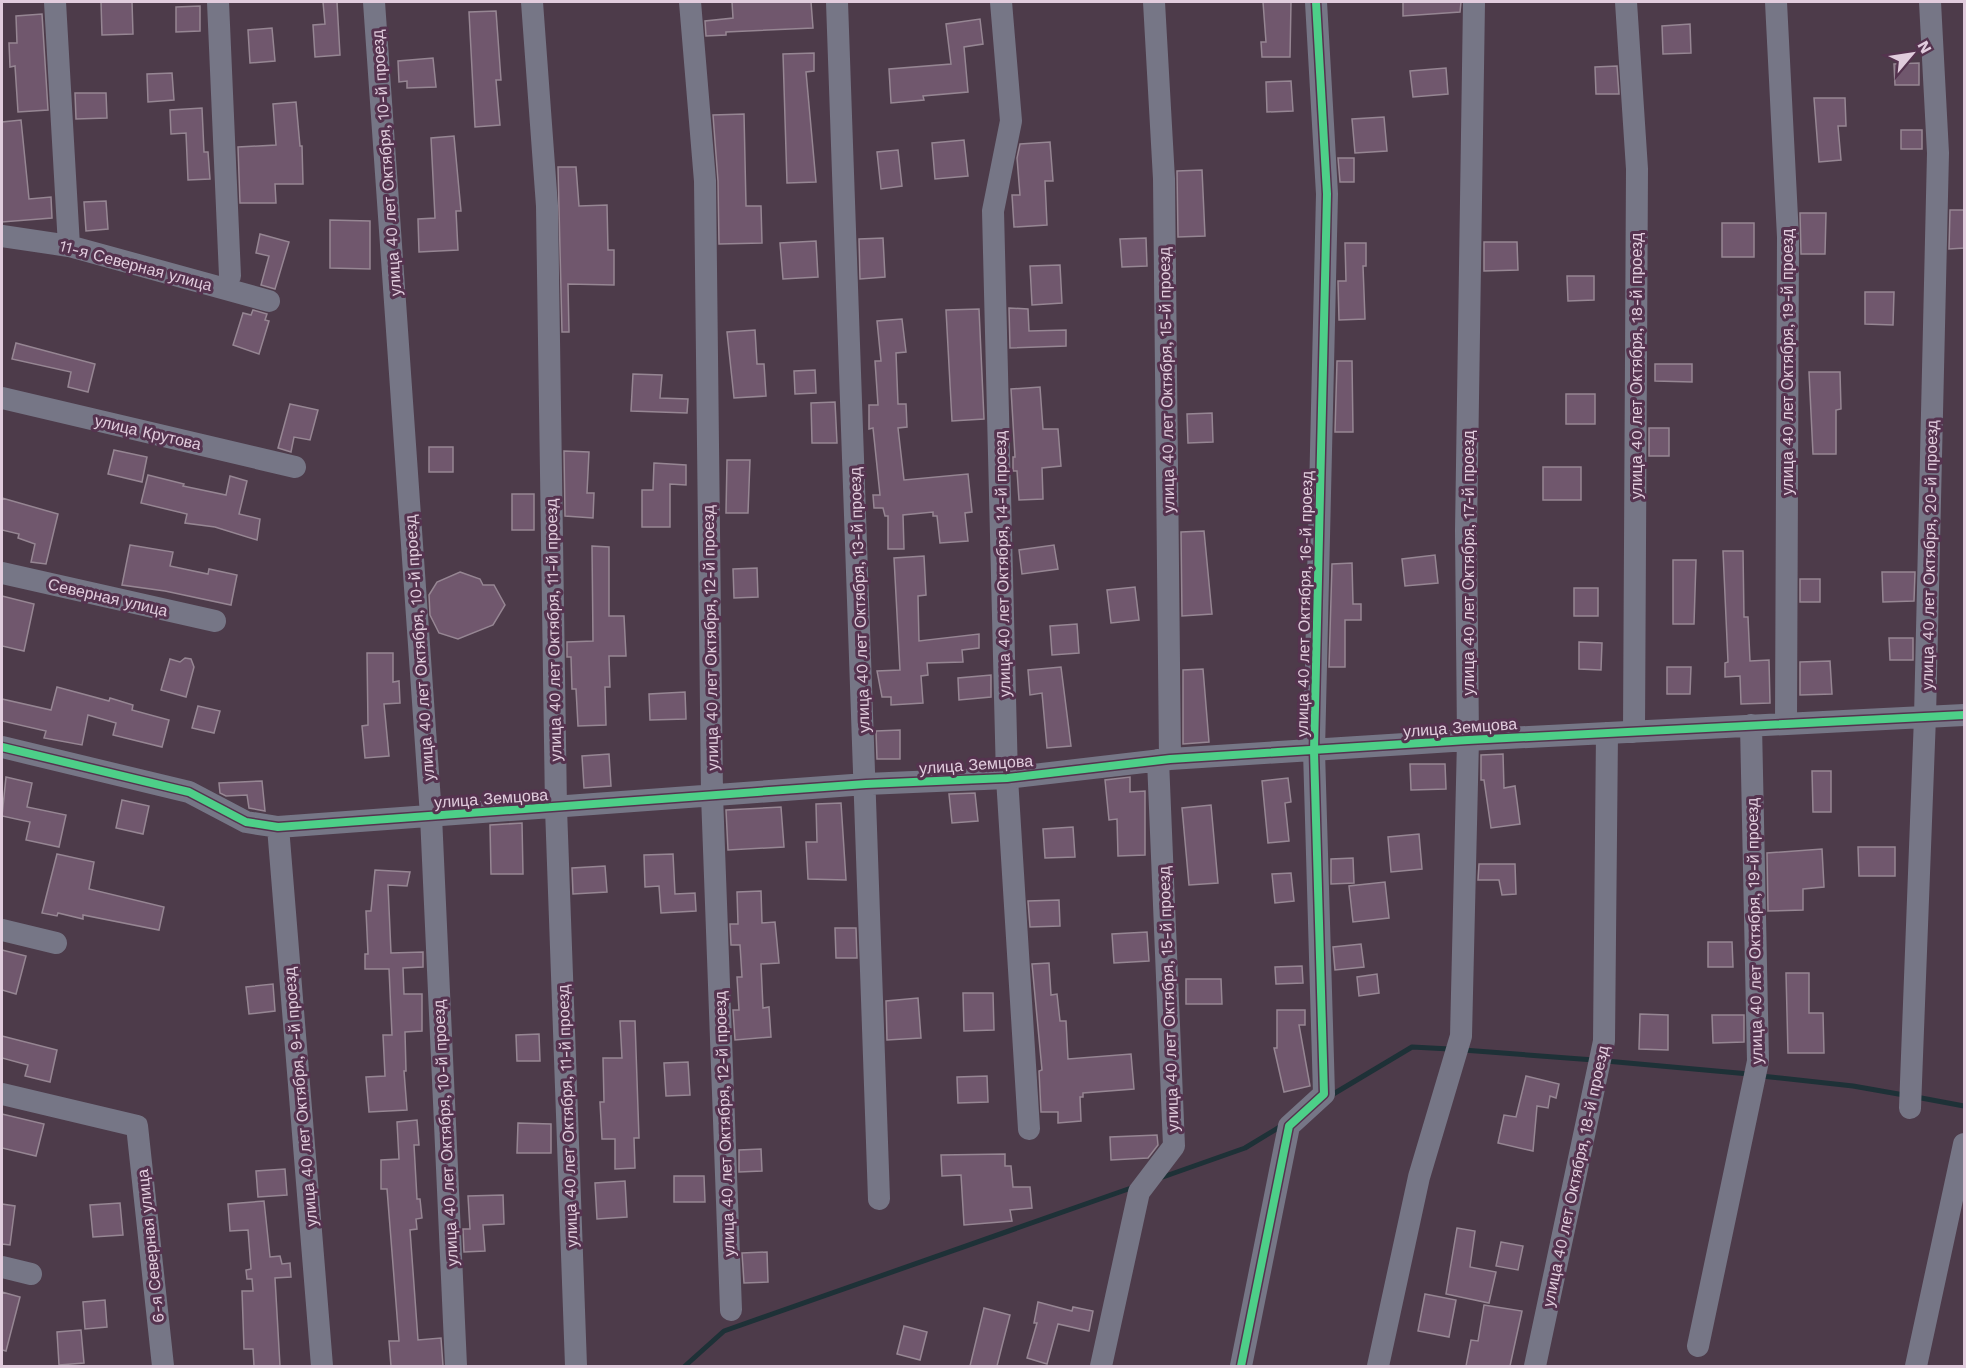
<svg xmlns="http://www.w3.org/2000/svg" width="1966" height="1368" font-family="'Work Sans',sans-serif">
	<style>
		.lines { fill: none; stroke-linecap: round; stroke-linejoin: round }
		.stream { stroke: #1e3137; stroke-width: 5 }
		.building { fill: #70576d; stroke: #968693; stroke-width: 1.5 }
		.minor { stroke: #767686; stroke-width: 22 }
		.cycleway-casing { stroke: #55334f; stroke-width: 11 }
		.cycleway { stroke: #4dcf88; stroke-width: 8 }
		.labels { text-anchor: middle; stroke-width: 6; stroke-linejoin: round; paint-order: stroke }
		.street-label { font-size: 16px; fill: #e1ccdd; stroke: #55334f }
	</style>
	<rect width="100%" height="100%" fill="#4d3b4a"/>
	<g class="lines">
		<path class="stream" d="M1463 1050 1594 1060
			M1606 1061 1749 1074
			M1761 1076 1853 1086 1904 1095
			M1330 1096 1412 1047 1450 1049
			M1916 1097 1964 1106
			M1160 1178 1245 1148 1283 1125
			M685 1366 724 1331 1134 1187"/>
	</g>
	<path class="building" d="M101 2H132L133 34 102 35Z
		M323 2H337L340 55 315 57 313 25 325 24Z
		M732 2H811L813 28 726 32V35L706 36 705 21 733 18Z
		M1263 2H1291L1290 57H1262L1261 42H1266Z
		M1403 2H1461L1460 12 1403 16Z
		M200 6V31L176 32V7Z
		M496 11 501 80H496L500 125 475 127 469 12Z
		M42 14 48 110 18 112 15 66 10 67 9 43H17L16 16Z
		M980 19 983 44 964 47 968 92 923 96 924 100 891 103 889 69 951 64 946 24Z
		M1690 24 1691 53 1663 54 1662 26Z
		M272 28 275 61 250 63 248 30Z
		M814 53V71L806 72 816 182 787 183 783 54Z
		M433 58 436 87 407 88V81L399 82 398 61Z
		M1919 63V85H1895L1894 64Z
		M1617 66 1619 94H1596L1595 67Z
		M1446 68 1448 94 1413 97 1410 71Z
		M172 73 174 100 148 102 147 74Z
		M1291 81 1293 111 1267 112 1266 82Z
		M75 93H106L107 118 76 119Z
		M1814 98H1845L1846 126H1838L1841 160 1819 162Z
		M296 102 300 146H302L303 184H275L276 203H240L238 147 276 145 273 104Z
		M202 108 204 152H208L210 179 188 180 186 133 171 134 170 110Z
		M744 114 746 206H761L762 243 719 244 718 181 713 115Z
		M1384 117 1387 151 1355 153 1352 119Z
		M21 120 29 199 51 197 52 218 2 222V122Z
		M1901 130H1922V149H1901Z
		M454 136 461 211H456L458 250 419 252 418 219 435 218 431 138Z
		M964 140 968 176 935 179 932 143Z
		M1050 142 1053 181H1045L1047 225 1014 227 1012 195H1020L1017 158 1020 144Z
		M898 150 902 186 881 189 877 152Z
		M1338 158H1354V182H1340Z
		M558 167H576L579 206 607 205 608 250H614V285L568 284 569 332H562Z
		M1202 170 1205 236 1178 237 1177 171Z
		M106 201 108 229 86 231 84 202Z
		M1950 210H1965V248L1949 249Z
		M1800 213H1826L1825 254H1801Z
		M330 220 370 221V269L330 268Z
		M1722 223H1754V257H1722Z
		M260 234 289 242 275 289 261 285 269 256 256 253Z
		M883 238 885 277 860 279 859 239Z
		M1146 238 1147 266 1122 267 1120 239Z
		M816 241 818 277 783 279 780 243Z
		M1484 242H1517L1518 270 1484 271Z
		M1345 243H1366V266H1363L1365 319 1339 320 1338 281H1346Z
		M1060 265 1062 303 1032 305 1030 266Z
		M1567 276H1594V300L1568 301Z
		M1865 292H1894L1893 325 1865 324Z
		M1009 308 1028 309 1029 331 1066 330V346L1010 348Z
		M979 309 984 419 952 421 946 310Z
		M253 310 267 314 265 320 269 321 259 354 233 345 243 313 251 315Z
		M902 319 906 352 896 353 898 404H906L907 427 898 428 904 480 968 474 972 512 965 513 968 541 940 543 937 516H933V512L903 515 904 549H888V516H885L883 508H874L873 495H880L873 428 869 429V405H878L875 361H881L877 321Z
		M755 330 757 364H764L766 396 734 398 727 332Z
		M16 343 95 364 88 392 68 387 71 372 12 359Z
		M1337 361H1352L1353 432H1335Z
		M1655 364H1692V382L1655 381Z
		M815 370 816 393 795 394 794 371Z
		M1809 372H1840L1841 409 1836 410V454H1813Z
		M633 374 662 375 660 398 688 399 687 413 631 411Z
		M1040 387 1043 429H1058L1061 466 1042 468 1043 499 1019 500 1017 471H1013V457H1015L1011 389Z
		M1566 394H1595V424H1566Z
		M835 402 837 443H812L811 403Z
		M290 404 318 410 310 440 294 437 291 452 278 448Z
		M1212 413 1213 442 1188 443 1187 414Z
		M1649 428H1669V456H1649Z
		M429 447H453V472H429Z
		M114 450 147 457 142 482 108 474Z
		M564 451 589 452 587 493H594L593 518 565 516Z
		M727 460H750L748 513H726Z
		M654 463 686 465V485L670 484V527H642V490H653Z
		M1543 467H1581V500H1543Z
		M148 475 184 484 183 486 226 495 230 476 247 481 239 514 260 519 257 540 215 527 185 523 187 514 141 503Z
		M512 494H534V530H512Z
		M2 498 58 514 46 564 31 562 35 544 18 538 19 534 2 530Z
		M1204 531 1212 614 1182 616 1181 532Z
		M130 545 173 552 170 566 208 574 209 569 237 575 231 605 165 591 122 585Z
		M1054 545 1058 569 1022 574 1019 550Z
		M592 546 609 547V616H624L626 656H609L610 687H605L606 725 578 726 576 689H572L571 657H567V642L593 641Z
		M1723 551H1743L1744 617H1748L1750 661 1769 660 1770 703 1741 704 1740 676 1725 677V663L1728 662Z
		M1435 555 1438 583 1405 586 1402 559Z
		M924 556 926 595 918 596 919 641 979 634V648L962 650 963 662 927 663 928 675 921 676 923 703 891 705V697H882L877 671 900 670 894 558Z
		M1673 560H1696L1694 624H1673Z
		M1352 563 1353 604H1361V620H1345V667H1329L1332 564Z
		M757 568 758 597 734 598 733 569Z
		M460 572 480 579 483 585H494L505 605 493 625 458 639 439 633 430 615 429 595 437 582Z
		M1882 572H1915L1914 601 1883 602Z
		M1800 579H1820V602H1800Z
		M1135 587 1139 620 1111 623 1107 590Z
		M1574 588H1598V616H1574Z
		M2 596 34 604 24 651 2 646Z
		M1077 624 1079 653 1052 655 1050 626Z
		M1889 638H1913V660H1890Z
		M1579 642 1602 643 1601 670 1579 669Z
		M367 653H393V682L399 681 400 703 384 704 389 756 365 758 362 726 368 725Z
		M185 658 191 659 194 667 186 697 161 690 170 659 180 662Z
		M1830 661 1832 694 1800 695V662Z
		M1061 667 1071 746 1047 748 1042 693 1030 695 1028 670Z
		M1667 667H1691L1690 694H1667Z
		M1203 669 1209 742 1183 744V670Z
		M991 675V697L959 700 958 678Z
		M57 687 109 701 110 698 133 705 132 710 169 720 162 747 113 735 116 723 88 715 82 745 44 738 46 731 2 721V699L51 710Z
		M685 692 686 719 650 720 649 694Z
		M198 706 220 711 214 733 192 728Z
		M900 730V759H877L876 731Z
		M609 754 611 786 584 788 582 756Z
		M1503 754 1504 788 1515 786 1520 824 1491 828 1484 780H1481V755Z
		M1410 764H1445L1446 789 1411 790Z
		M1812 771H1831V812H1813Z
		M6 777 32 783 27 807 66 815 59 847 26 840 30 822 2 816Z
		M1130 777V792L1145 791V855L1118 856 1117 819 1109 820 1105 780Z
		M1288 778 1291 802 1285 803 1289 841 1268 843 1262 781Z
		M262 781 265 811 249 808 247 795 226 796 220 793 219 783Z
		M975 793 978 821 952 823 949 794Z
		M122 800 149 806 143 834 116 828Z
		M841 803 846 880 808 879 806 842H817L816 804Z
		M1211 805 1218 883 1189 885 1182 808Z
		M781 807 784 847 728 850 726 810Z
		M522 823 523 874H491L490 825Z
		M1073 827 1075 857 1045 858 1043 829Z
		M1419 834 1422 869 1391 872 1388 837Z
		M1858 847H1895V876H1859Z
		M1822 849 1824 887 1803 889V910L1768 911 1767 853Z
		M57 854 94 862 89 889 164 907 159 930 83 915V919L58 913 57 916 42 913Z
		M673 854 675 894 695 893 696 911 661 913 659 886 645 887 644 855Z
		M1353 858 1354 883 1331 884V859Z
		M1479 864H1515L1516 894 1502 895 1499 880H1478Z
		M605 866 607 892 573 894 572 868Z
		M375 870 410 872 407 886 388 885 391 953 423 952V967L403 968 404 994H422V1031L405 1032 406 1071H404L407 1110 369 1112 366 1077 385 1076 383 1035H392L389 969H365V954H368L366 911H371Z
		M1291 873 1294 901 1275 903 1272 874Z
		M1385 882 1389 918 1353 922 1349 886Z
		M761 891 762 923 775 922 779 963 761 964 763 1008 769 1007 771 1037 735 1040 733 1010H739L737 977H742L740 945H731L730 924H738L737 892Z
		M1059 900 1060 926 1030 927 1028 901Z
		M835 928H856L857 958H836Z
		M1147 932 1149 961 1114 963 1112 934Z
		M1708 942H1732L1733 967H1708Z
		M1361 944 1364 967 1335 970 1333 947Z
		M2 950 26 956 16 994 2 990Z
		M1049 963 1051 995 1057 994 1060 1021H1066L1068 1059 1131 1054 1134 1089 1083 1093V1097H1080L1081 1121 1058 1123V1112H1041L1039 1071 1042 1070 1032 964Z
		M1302 966 1303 983 1276 984 1275 967Z
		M1786 973H1809V1013H1823L1824 1053H1788Z
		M1377 974 1379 993 1359 996 1357 977Z
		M1186 979H1221L1222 1004H1186Z
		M273 984 275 1011 249 1014 246 987Z
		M963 993H993L994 1030 964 1031Z
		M918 998 921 1038 887 1040 886 1001Z
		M1277 1010H1305V1025H1299L1310 1086 1284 1092 1274 1048H1277Z
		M1640 1014 1668 1015V1050L1639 1049Z
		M1712 1015H1744V1042L1713 1043Z
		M620 1021H635L639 1138H634L635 1168 615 1169V1139H602L600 1102H604L603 1058H622Z
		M539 1034 540 1061H517L516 1035Z
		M2 1036 57 1050 50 1082 25 1076 28 1065 2 1058Z
		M688 1062 690 1095 666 1096 664 1063Z
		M987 1076 988 1102 958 1103 957 1077Z
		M1526 1076 1559 1084 1556 1098 1550 1096 1548 1108 1537 1106 1533 1151 1498 1143 1504 1115 1516 1117Z
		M2 1114 44 1124 36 1156 2 1148Z
		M417 1120 419 1145H414L417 1199H420L422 1218 416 1219 417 1229 410 1230 418 1340 441 1338 443 1366H391L389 1341H399L387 1189H381V1160L399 1159 397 1122Z
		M518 1123 551 1124V1153H517Z
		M1157 1135 1158 1145 1148 1158 1111 1160 1110 1137Z
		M761 1149 762 1171 739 1172V1150Z
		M1005 1154V1166H1011L1013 1187H1030L1032 1208 1010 1210 1012 1221 964 1225 961 1175 942 1176 941 1155Z
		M285 1169 287 1195 258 1197 256 1171Z
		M674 1176H704L705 1202H674Z
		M625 1181 627 1217 597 1219 595 1183Z
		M503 1195 504 1224 483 1225 485 1251 464 1252 463 1229H470L468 1196Z
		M264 1201 270 1257 280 1256 282 1264 290 1263 291 1277 275 1278 280 1366H254L253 1349H244L242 1291H253L252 1279H247L246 1270 251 1269 248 1230 230 1231 228 1204Z
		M120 1203 123 1235 93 1237 90 1205Z
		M2 1204 15 1206 10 1245 2 1244Z
		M1457 1228 1475 1231 1470 1267 1496 1272 1489 1303 1446 1294Z
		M1501 1242 1523 1246 1518 1270 1496 1266Z
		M767 1252 768 1282 744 1283 742 1253Z
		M2 1292 20 1297 6 1351 2 1350Z
		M1425 1294 1456 1300 1449 1337 1418 1331Z
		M105 1300 107 1327 85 1329 83 1302Z
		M1038 1302 1072 1311 1073 1307 1093 1311 1089 1331 1058 1324 1047 1364 1027 1358 1037 1323H1034Z
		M1484 1305 1522 1311 1510 1366H1466L1471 1340 1478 1341Z
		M984 1308 1010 1315 1002 1346 997 1366H970Z
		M904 1326 927 1332 920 1360 897 1354Z
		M81 1330 84 1363 59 1365 57 1332Z"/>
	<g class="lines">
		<path class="minor" d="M55 2 69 246
			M218 2 230 276
			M374 2 431 816 456 1366
			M532 2 547 206 556 808 576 1366
			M690 2 705 181 712 795 731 1310
			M837 2 879 1199
			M1001 2 1011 121 993 211 1007 778 1029 1129
			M1154 2 1164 179 1170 759
			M1626 2 1637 169 1634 732
			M1776 2 1788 237 1786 723
			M2 236 69 246 269 301
			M2 398 295 467
			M2 573 215 621
			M2 747 189 792 246 822 278 827 866 784 1007 778 1170 759 1468 740 1964 715
			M278 827 322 1366
			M2 930 56 943
			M2 1094 137 1126 163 1366
			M1910 1108 1925 717 1938 153 1930 2
			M2 1267 31 1274
			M1698 1346 1758 1061 1751 725
			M1101 1366 1139 1192 1174 1146 1158 760
			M1241 1366 1289 1126 1324 1094 1314 751 1327 194 1316 2
			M1378 1366 1419 1177 1461 1036 1468 740 1466 531 1474 2
			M1535 1366 1604 1041 1607 733
			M1916 1366 1964 1144"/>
		<g class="cycleway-casing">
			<path id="cycleway" d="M2 747 189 792 246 822 278 827 866 784 1007 778 1170 759 1468 740 1964 715
				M1241 1366 1289 1126 1324 1094 1314 751 1327 194 1316 2"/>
		</g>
		<use href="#cycleway" class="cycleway"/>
	</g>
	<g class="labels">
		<g class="street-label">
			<text transform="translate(386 163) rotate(-94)" y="6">улица 40 лет Октября, 10-й проезд</text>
			<text transform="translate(136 265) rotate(15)" y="6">11-я Северная улица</text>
			<text transform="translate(1787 362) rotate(-90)" y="6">улица 40 лет Октября, 19-й проезд</text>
			<text transform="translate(1636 366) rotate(-90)" y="6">улица 40 лет Октября, 18-й проезд</text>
			<text transform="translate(1166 380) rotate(-91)" y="6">улица 40 лет Октября, 15-й проезд</text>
			<text transform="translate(148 432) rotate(13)" y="6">улица Крутова</text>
			<text transform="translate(1929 555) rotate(-89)" y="6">улица 40 лет Октября, 20-й проезд</text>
			<text transform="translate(1468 563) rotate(-90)" y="6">улица 40 лет Октября, 17-й проезд</text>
			<text transform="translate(1002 564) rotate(-91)" y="6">улица 40 лет Октября, 14-й проезд</text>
			<text transform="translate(108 597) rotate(13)" y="6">Северная улица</text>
			<text transform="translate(859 600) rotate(-92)" y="6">улица 40 лет Октября, 13-й проезд</text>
			<text transform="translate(1304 604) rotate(-89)" y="6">улица 40 лет Октября, 16-й проезд</text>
			<text transform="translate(553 630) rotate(-91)" y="6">улица 40 лет Октября, 11-й проезд</text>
			<text transform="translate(710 638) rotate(-91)" y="6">улица 40 лет Октября, 12-й проезд</text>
			<text transform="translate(419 648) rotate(-94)" y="6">улица 40 лет Октября, 10-й проезд</text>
			<text transform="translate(1460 727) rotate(-4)" y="6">улица Земцова</text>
			<text transform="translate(976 764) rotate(-4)" y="6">улица Земцова</text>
			<text transform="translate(491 798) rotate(-4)" y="6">улица Земцова</text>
			<text transform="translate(1754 931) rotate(-91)" y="6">улица 40 лет Октября, 19-й проезд</text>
			<text transform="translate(1168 999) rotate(-92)" y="6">улица 40 лет Октября, 15-й проезд</text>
			<text transform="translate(300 1097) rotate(-95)" y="6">улица 40 лет Октября, 9-й проезд</text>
			<text transform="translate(567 1116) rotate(-92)" y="6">улица 40 лет Октября, 11-й проезд</text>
			<text transform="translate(724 1124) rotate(-92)" y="6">улица 40 лет Октября, 12-й проезд</text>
			<text transform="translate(445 1133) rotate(-93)" y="6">улица 40 лет Октября, 10-й проезд</text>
			<text transform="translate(1575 1176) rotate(-78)" y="6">улица 40 лет Октября, 18-й проезд</text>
			<text transform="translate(150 1246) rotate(-96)" y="6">6-я Северная улица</text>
		</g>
	</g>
	<rect width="1966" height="1368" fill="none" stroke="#e1ccdd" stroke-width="6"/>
	<g transform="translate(1912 54) rotate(61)" stroke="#55334f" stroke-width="4.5" paint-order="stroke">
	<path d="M0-4.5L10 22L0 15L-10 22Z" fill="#e1ccdd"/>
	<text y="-9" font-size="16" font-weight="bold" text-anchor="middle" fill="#e1ccdd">N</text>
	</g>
</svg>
